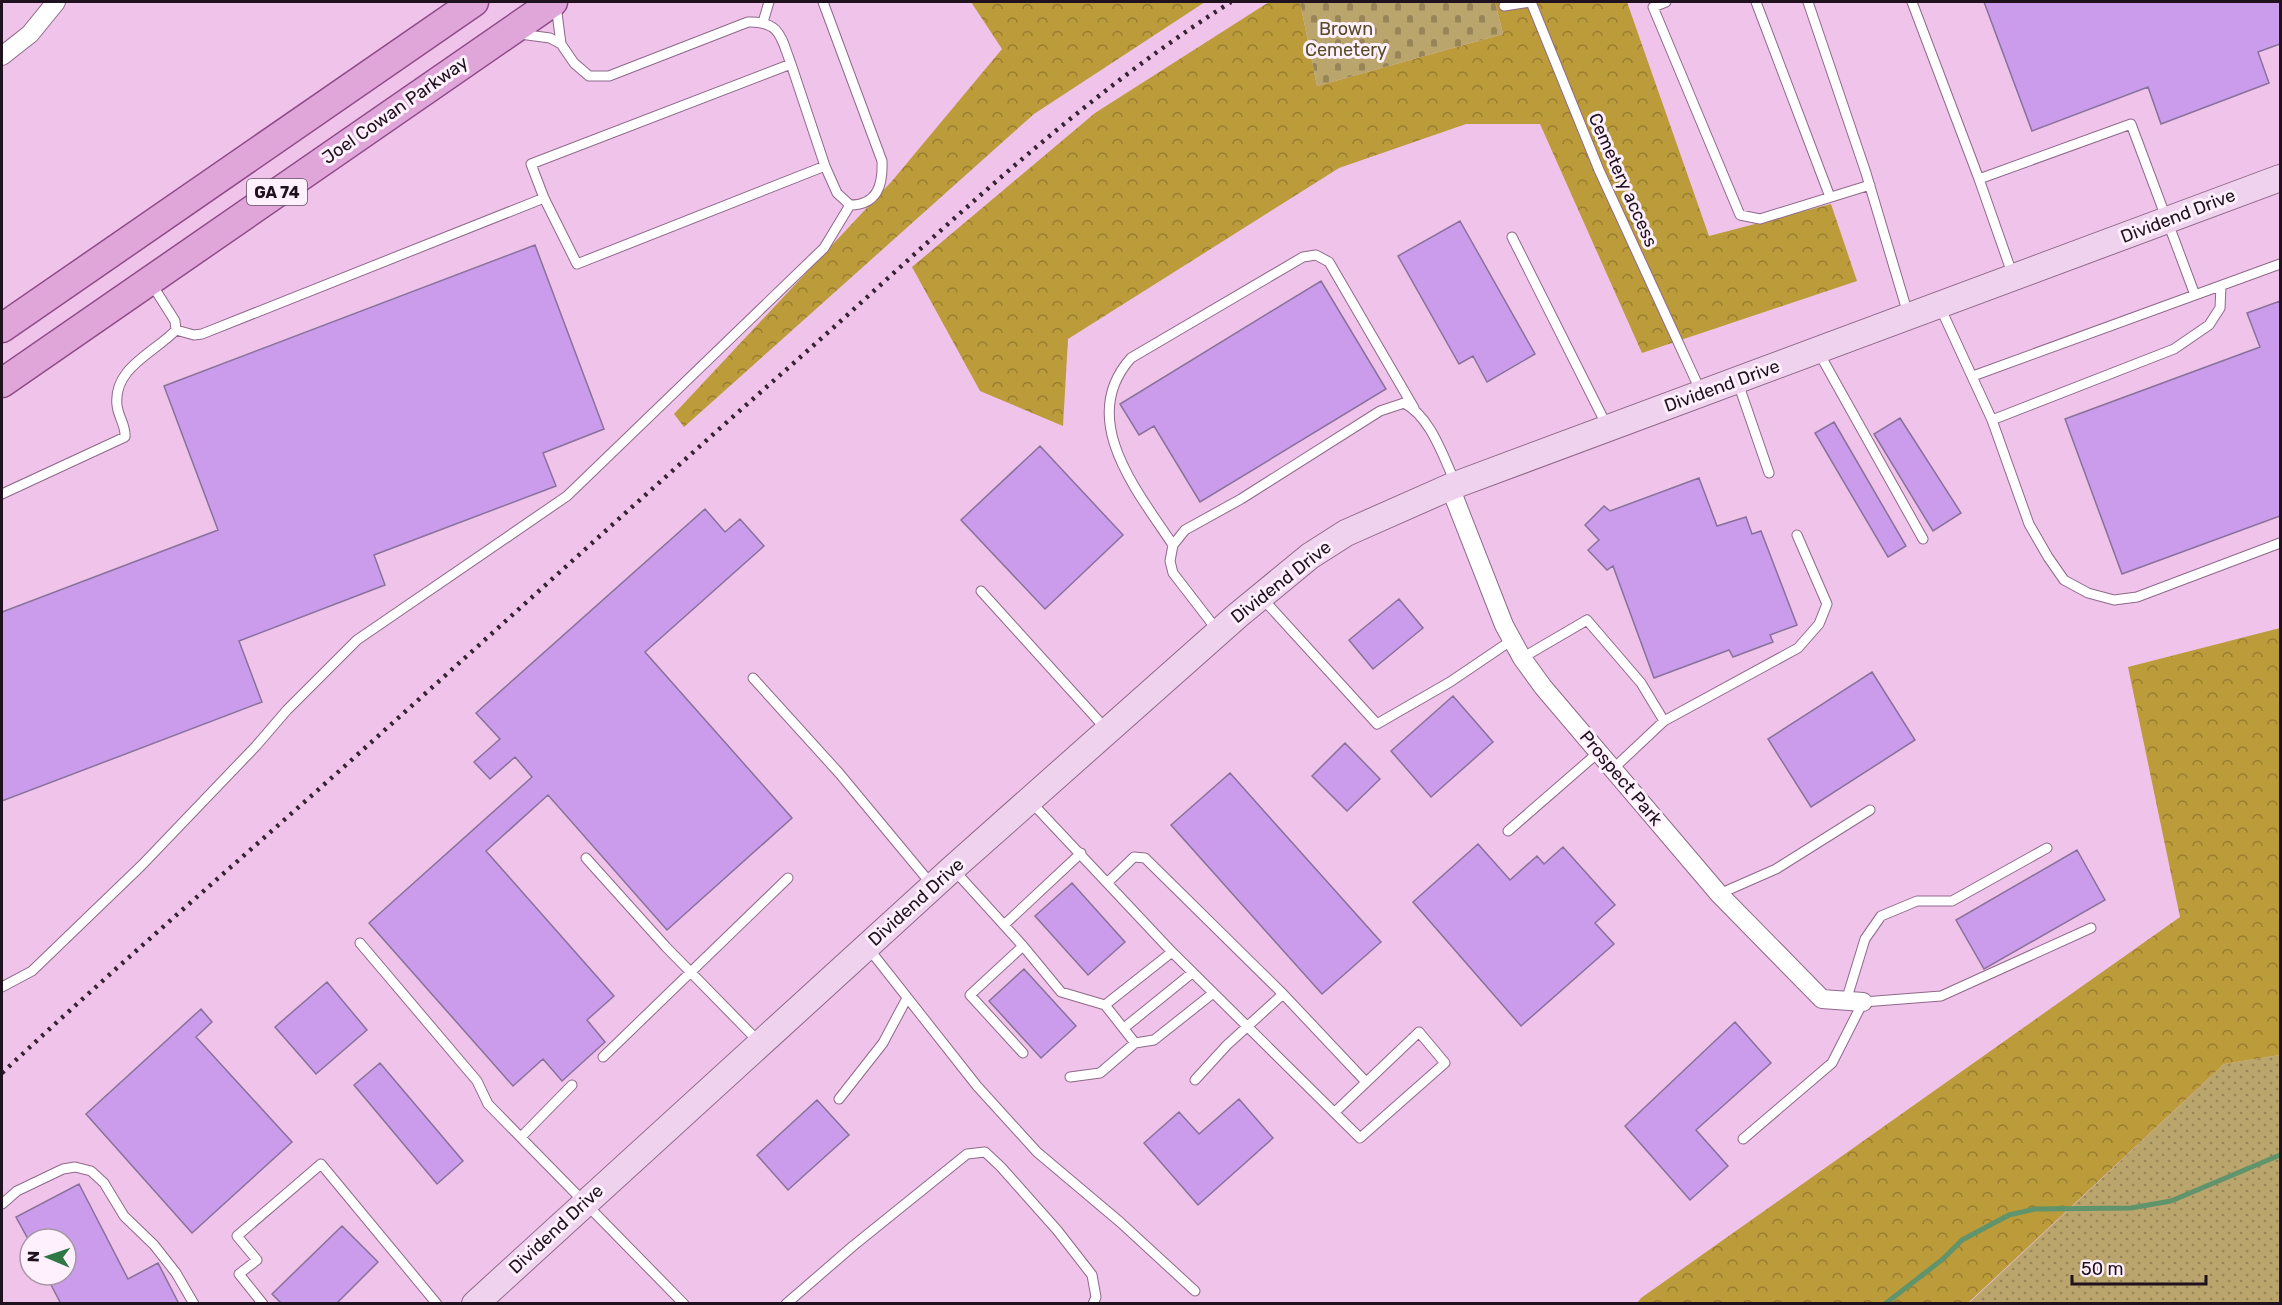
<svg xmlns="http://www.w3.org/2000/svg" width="2282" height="1305" font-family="Rubik,sans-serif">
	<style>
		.grass { fill: url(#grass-dots) }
		.forest { fill: url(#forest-crowns) }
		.cemetery { fill: url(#cemetery-stones) }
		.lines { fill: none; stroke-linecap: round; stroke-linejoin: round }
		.stream { stroke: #60946c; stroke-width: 5 }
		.building { fill: #ca9ceb; stroke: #89719b; stroke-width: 1.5 }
		.lane-casing { stroke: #8f688a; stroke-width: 11 }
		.street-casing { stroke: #8f688a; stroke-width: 20 }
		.secondary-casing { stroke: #8f688a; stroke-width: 28 }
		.primary-casing { stroke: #8f4b89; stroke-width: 31 }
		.lane { stroke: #fff; stroke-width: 9 }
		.street { stroke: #fff; stroke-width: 18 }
		.secondary { stroke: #efd2ed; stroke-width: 26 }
		.primary { stroke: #e0a6da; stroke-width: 28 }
		.rail { stroke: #352333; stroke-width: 4.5; stroke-dasharray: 3 6; stroke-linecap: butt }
		.labels { text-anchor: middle; stroke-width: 6; stroke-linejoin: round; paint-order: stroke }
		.shield { fill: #fef0fc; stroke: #635461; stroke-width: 1.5 }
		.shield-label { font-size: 16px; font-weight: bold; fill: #20111e }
		.park-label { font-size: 18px; fill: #594b24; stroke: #fef0fc }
		.street-label { font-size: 18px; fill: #20111e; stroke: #fef0fc }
	</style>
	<defs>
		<pattern id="grass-dots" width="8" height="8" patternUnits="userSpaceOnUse" patternTransform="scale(1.5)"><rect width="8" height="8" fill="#baa56c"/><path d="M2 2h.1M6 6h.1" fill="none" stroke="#978558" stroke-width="1.8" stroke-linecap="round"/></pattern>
		<pattern id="forest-crowns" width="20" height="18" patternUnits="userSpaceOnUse" patternTransform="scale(1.5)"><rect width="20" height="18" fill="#bb9b3a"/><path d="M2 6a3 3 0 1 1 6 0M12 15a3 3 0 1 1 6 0" fill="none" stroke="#987d30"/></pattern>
		<pattern id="cemetery-stones" width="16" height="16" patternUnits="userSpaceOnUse" patternTransform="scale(1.5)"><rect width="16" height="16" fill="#baa56c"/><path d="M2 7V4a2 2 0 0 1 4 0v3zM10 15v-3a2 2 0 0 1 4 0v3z" fill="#978558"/></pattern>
	</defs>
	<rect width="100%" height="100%" fill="#f0c4ea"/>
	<path class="grass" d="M2280 1055V1303L1968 1304 2224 1064Z"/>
	<path class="forest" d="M971 2H1205L1034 114 684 427 674 414 892 181 1002 49Z
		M1269 2H1300L1317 86 1503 34 1495 2H1627L1709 236 1831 204 1857 281 1642 353 1540 124H1466L1339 168 1068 339 1063 426 980 391 912 267 1095 113Z
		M2280 628V1055L2224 1064 1968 1303H1637L1641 1298 2180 917 2128 667Z"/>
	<path class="cemetery" d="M1300 2H1495L1503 34 1317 86Z"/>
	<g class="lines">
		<path class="stream" d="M1885 1304 1943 1259 1962 1240 2009 1215 2035 1209 2131 1208 2171 1201 2280 1155"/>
	</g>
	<path class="building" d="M1984 2H2280V44L2258 52 2269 83 2161 124 2148 87 2032 131Z
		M1460 221 1535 354 1487 382 1473 356 1459 364 1398 256Z
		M535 245 604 429 543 453 556 486 374 555 385 585 239 641 262 702 2 801V612L218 530 164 386Z
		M1321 281 1386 389 1200 502 1154 426 1139 435 1120 404Z
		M2280 301V516L2122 574 2065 419 2260 347 2247 313Z
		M1900 418 1961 513 1933 531 1874 434Z
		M1834 422 1906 546 1888 557 1815 433Z
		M1040 446 1123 535 1045 609 961 520Z
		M1699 478 1717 526 1746 517 1752 534 1761 531 1797 625 1770 635 1773 642 1733 657 1729 650 1654 678 1613 566 1607 570 1588 550 1599 540 1585 525 1604 506 1610 511Z
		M705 509 725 532 740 519 764 546 645 652 792 818 667 930 548 795 486 851 614 996 587 1020 605 1042 562 1081 543 1059 513 1086 369 923 532 777 515 757 490 779 474 762 500 739 476 713Z
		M1399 599 1423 628 1373 669 1349 640Z
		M1872 672 1915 740 1811 807 1768 739Z
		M1453 696 1493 742 1431 797 1391 751Z
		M1345 743 1380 779 1347 811 1312 776Z
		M1230 773 1381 942 1322 994 1171 825Z
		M1478 844 1510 880 1537 856 1544 864 1563 847 1615 905 1595 923 1614 944 1521 1026 1413 902Z
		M2077 850 2105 900 1984 969 1956 920Z
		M1072 883 1125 942 1088 975 1035 916Z
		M1024 969 1076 1026 1041 1058 989 1001Z
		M327 982 367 1030 316 1074 275 1027Z
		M201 1009 212 1022 196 1037 292 1142 192 1233 86 1114Z
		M1735 1022 1771 1063 1696 1130 1728 1166 1690 1200 1625 1126Z
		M380 1063 463 1161 437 1184 354 1085Z
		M1239 1099 1273 1138 1198 1205 1144 1143 1179 1112 1199 1134Z
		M817 1100 849 1135 788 1190 757 1155Z
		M79 1184 128 1279 158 1263 179 1304H61L46 1275H66V1239H28L16 1217Z
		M342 1226 378 1262 336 1304H282L272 1294Z"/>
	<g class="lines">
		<g class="lane-casing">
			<path id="lane" d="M823 2 882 161C883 184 878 205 850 205L837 193 825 166
				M1666 2 1653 7 1740 215 1760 219 1870 185
				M1756 2 1830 197
				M1808 2 1866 173 1908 314
				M1912 2 1979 179
				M1504 6 1531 2 1599 170 1701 392
				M763 22 769 2
				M520 34 550 38 561 44
				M544 198 577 264 825 166 791 64
				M1512 237 1607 426
				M2013 276 1979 179 2131 124 2195 295 2280 264
				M1940 307 1992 420 2029 524 2048 557 2064 580 2088 593 2114 600 2137 597 2280 543
				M176 330 194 335 202 334 544 198 531 164 791 64C781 38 781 21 748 22L609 76H589L574 63 561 44 556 5
				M1819 353 1923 539
				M1973 376 2195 295
				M1738 383 1769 473
				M1992 420 2174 349 2209 325 2220 308 2221 286
				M2 494 125 437C126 425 118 417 117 405 113 368 154 353 176 330L175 321 151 283
				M1173 545C1138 492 1076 419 1131 358L1303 257 1316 255 1329 262 1414 408
				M981 591 1106 729
				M1262 598 1377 724 1450 682 1512 640
				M1217 630 1173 573 1170 561 1173 545 1185 530 1241 499 1380 411 1404 403C1431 417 1443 457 1456 484
				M1522 658 1587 620 1641 683 1664 721
				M753 678 839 773 932 885
				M1614 768 1664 721 1798 648 1819 624 1827 604 1797 535
				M1508 831 1600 751
				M586 858 666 947 760 1043
				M954 870 1023 946 1061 992 1105 1005 1172 952 1031 802
				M1108 882 1134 857 1145 858 1283 994 1366 1082
				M1719 894 1776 869 1870 810
				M1004 925 1081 853
				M360 943 477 1081 488 1104 684 1304
				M1023 946 970 995 1023 1053
				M869 949 977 1086 1037 1152 1120 1222 1195 1291
				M1172 952 1360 1138 1445 1063 1419 1032 1335 1112
				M2 987 32 971 142 865 256 746 287 710 357 640 567 496 824 248 850 205
				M1846 1001 1865 939 1881 916 1917 901H1952L2047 848
				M1124 1028 1192 973
				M1135 1043 1154 1040 1212 994
				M603 1057 788 878
				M1070 1077 1100 1073 1135 1043 1105 1005
				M1195 1080 1227 1045 1283 994
				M839 1099 883 1043 907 998
				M521 1137 572 1085
				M1743 1139 1832 1063 1863 1002 1941 996 2091 928
				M2 1204 17 1191 63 1169 75 1167 91 1171 104 1183 124 1216 154 1245 176 1273 194 1304
				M263 1304 239 1274 257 1260 237 1236 321 1164 437 1304
				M786 1304 853 1246 967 1154 985 1152 1001 1167 1057 1230 1092 1275 1096 1297 1093 1304"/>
		</g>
		<g class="street-casing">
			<path id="street" d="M2 56 30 34 56 2
				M1450 487 1504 625 1522 658 1543 687 1719 894 1822 999 1863 1002"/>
		</g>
		<g class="secondary-casing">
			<path id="secondary" d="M475 1304 953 868 1237 616 1310 556 1346 533 1450 487 2280 178"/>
		</g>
		<g class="primary-casing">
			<path id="primary" d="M2 328 474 2
				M2 383 553 2"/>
		</g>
		<use href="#lane" class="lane"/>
		<use href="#street" class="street"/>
		<use href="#secondary" class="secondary"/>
		<use href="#primary" class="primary"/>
		<path class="rail" d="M2 1073C128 955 259 844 387 728 515 613 642 497 771 383 921 252 1063 108 1231 2"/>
	</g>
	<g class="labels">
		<rect class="shield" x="247" y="179" width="60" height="26" rx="4.5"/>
		<g class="shield-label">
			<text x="277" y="198">GA 74</text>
		</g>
		<g class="park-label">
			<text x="1346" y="35">Brown<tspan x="1346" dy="21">Cemetery</tspan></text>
		</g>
		<g class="street-label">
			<text transform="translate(395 110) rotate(-35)" y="6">Joel Cowan Parkway</text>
			<text transform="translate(1623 180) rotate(66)" y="6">Cemetery access</text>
			<text transform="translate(2178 216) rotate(-21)" y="6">Dividend Drive</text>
			<text transform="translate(1722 386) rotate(-20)" y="6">Dividend Drive</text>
			<text transform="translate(1281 582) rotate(-38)" y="6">Dividend Drive</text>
			<text transform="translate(1621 778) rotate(50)" y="6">Prospect Park</text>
			<text transform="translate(916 902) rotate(-42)" y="6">Dividend Drive</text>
			<text transform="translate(556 1229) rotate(-43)" y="6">Dividend Drive</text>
		</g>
	</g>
	<rect width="2282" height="1305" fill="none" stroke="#20111e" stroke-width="6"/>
	<g transform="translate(48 1257) rotate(272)"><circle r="28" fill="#fef0fc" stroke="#a597a3" stroke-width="1.5"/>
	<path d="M0-4.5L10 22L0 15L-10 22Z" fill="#2f7745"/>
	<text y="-9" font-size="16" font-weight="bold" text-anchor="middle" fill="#20111e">N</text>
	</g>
	<path d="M2072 1275v9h134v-9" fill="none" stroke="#20111e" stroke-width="3"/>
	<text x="2081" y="1275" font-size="18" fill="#20111e" stroke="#fef0fc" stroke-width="4.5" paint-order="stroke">50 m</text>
</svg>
